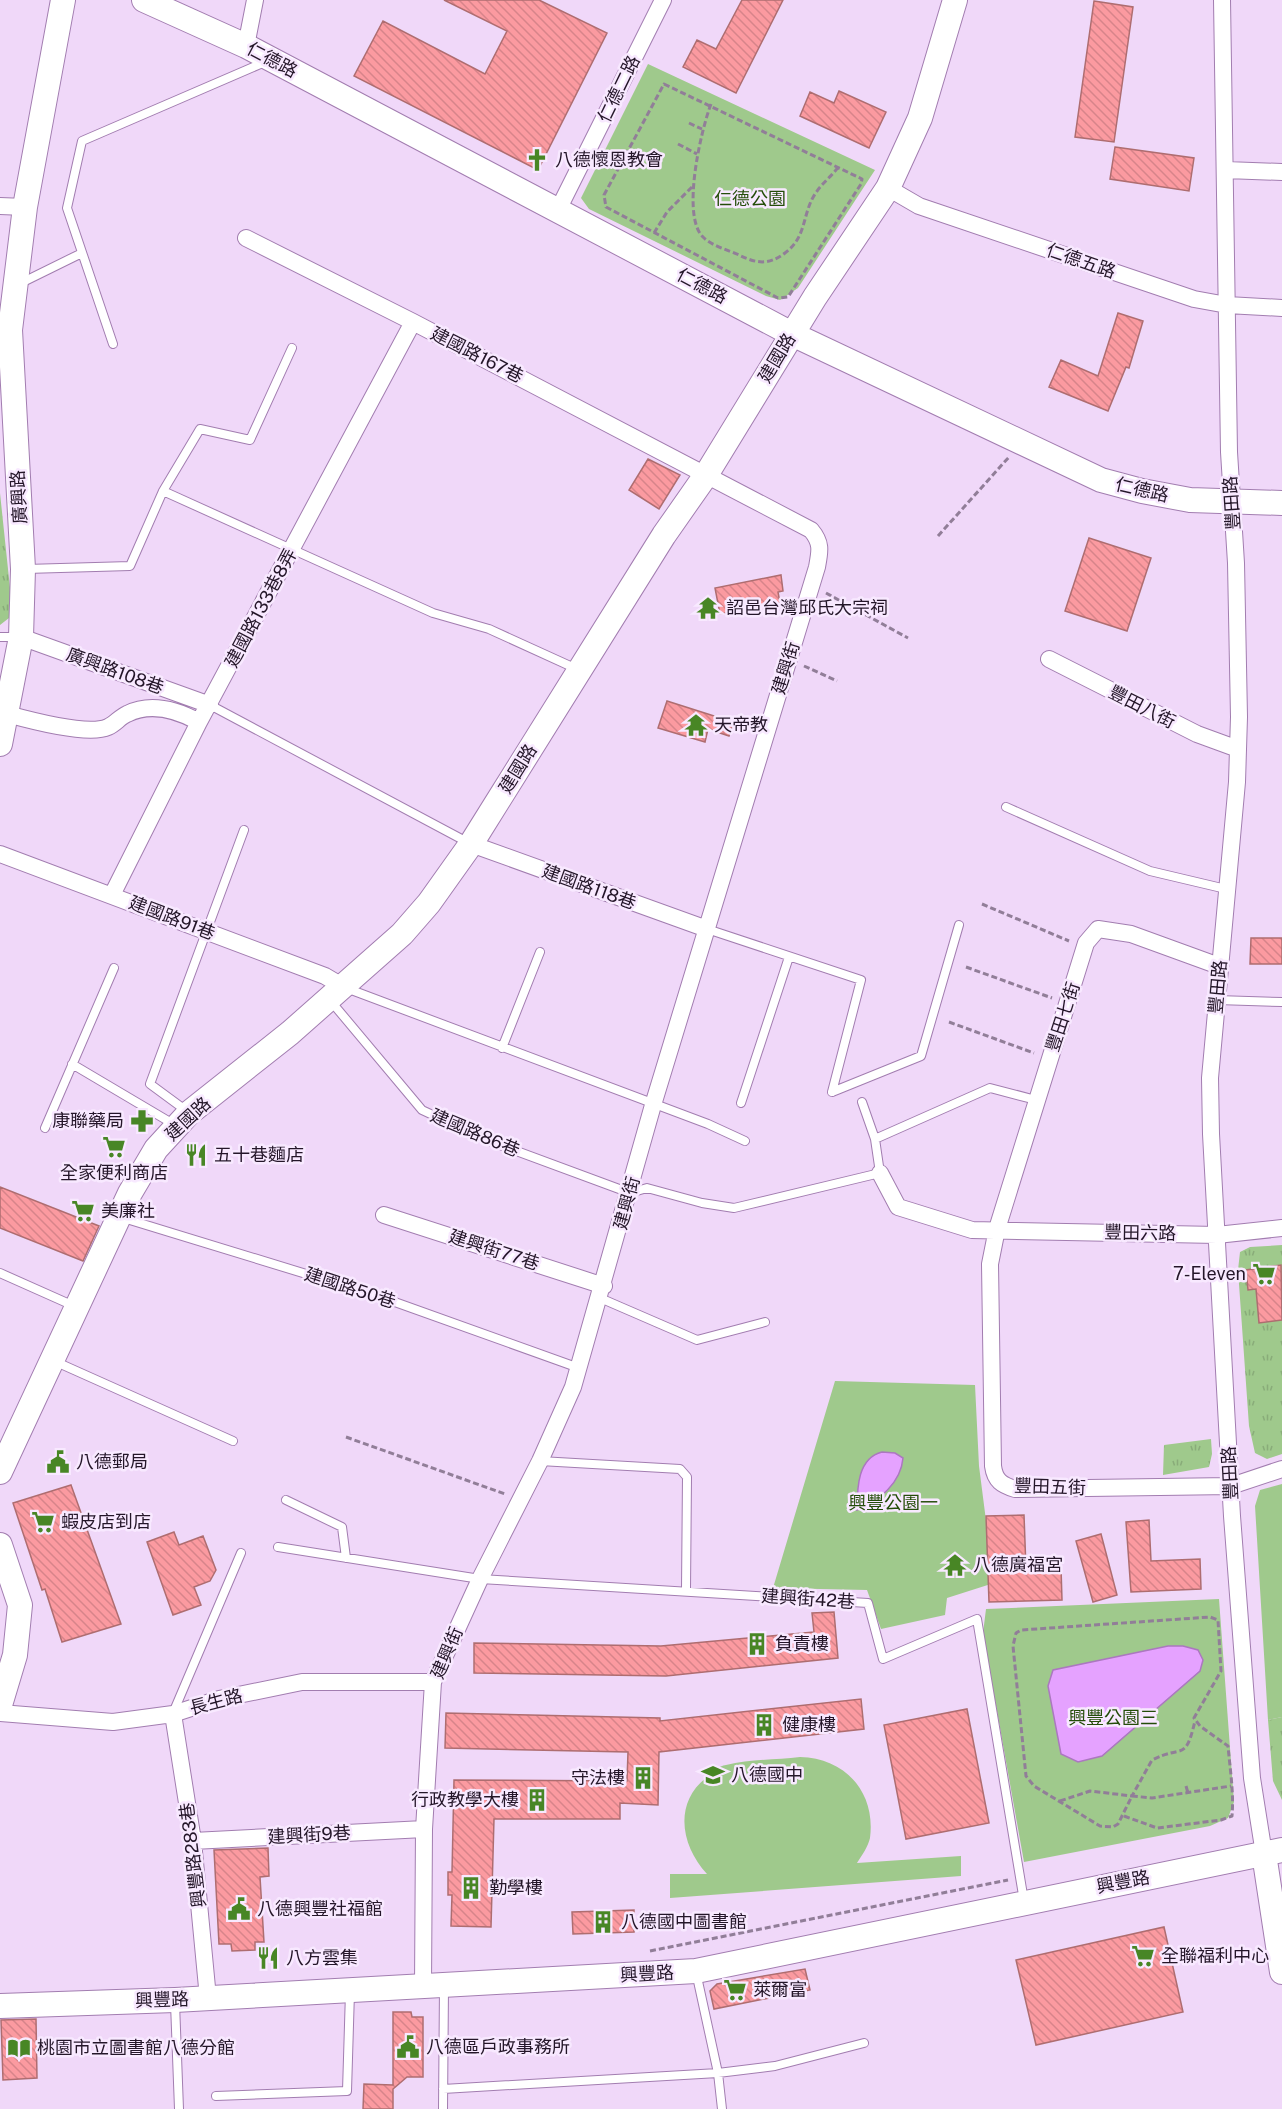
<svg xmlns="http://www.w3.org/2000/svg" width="1282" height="2109" font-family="'Public Sans','Noto Sans TC',sans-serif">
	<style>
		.grass { fill: url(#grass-tufts) }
		.park { fill: #9fc98c }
		.water { fill: #e5a2ff; stroke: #ab78bf; stroke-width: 1.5 }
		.building { fill: url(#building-back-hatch); stroke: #ae6d70; stroke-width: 1.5 }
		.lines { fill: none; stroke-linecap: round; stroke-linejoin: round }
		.lane-casing { stroke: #a27db0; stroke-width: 10 }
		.street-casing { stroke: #a27db0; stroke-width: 18 }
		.secondary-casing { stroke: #a27db0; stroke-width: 26 }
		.path { stroke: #917e98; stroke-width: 3; stroke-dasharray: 6 3; stroke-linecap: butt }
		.lane { stroke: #fff; stroke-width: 8 }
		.street { stroke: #fff; stroke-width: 16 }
		.secondary { stroke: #fff; stroke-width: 24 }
		.labels { text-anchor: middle; stroke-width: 5; stroke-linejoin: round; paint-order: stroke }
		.street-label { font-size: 18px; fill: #241629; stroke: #f8e9ff }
		.poi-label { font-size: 18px; fill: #241629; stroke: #f8e9ff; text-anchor: start }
		.park-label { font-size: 18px; fill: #244d09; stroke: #f8e9ff }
	</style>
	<defs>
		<pattern id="grass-tufts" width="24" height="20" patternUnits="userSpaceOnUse" patternTransform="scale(1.5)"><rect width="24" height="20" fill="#9fc98c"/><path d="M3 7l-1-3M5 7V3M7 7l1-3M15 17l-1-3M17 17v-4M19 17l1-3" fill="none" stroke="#89ac79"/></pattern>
		<pattern id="building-back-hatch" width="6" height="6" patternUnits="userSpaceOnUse" patternTransform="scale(1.5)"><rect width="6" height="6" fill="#fb9aa0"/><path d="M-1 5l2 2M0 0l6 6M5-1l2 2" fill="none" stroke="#d7848a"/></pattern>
	</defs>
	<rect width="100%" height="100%" fill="#f0d8f9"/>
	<path class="grass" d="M0 493 12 607 9 618 0 625Z
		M1282 1245V1454L1267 1459 1255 1453 1249 1426 1238 1270 1240 1252 1250 1247Z
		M1211 1439 1212 1454 1209 1467 1163 1475 1164 1445Z
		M1282 1717V1800L1273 1781 1268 1720Z"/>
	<path class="park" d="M648 64 875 170 798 288 780 300 766 296 589 209 581 198Z
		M835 1381 975 1385 979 1466 994 1583 947 1598 945 1615 881 1629 867 1590 773 1588Z
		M1282 1484V1717L1268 1720 1255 1506 1260 1490Z
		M1219 1599 1234 1802 1228 1818 1210 1826 1024 1862 983 1633 986 1609Z
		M800 1757C845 1758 876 1792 870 1838 868 1847 862 1855 857 1863L961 1856V1876L670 1898V1874H707C681 1846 673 1803 707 1777 712 1772 719 1766 726 1765 750 1759 777 1760 800 1757Z"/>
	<path class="water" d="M882 1452 895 1453 903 1458C901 1483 879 1501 857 1510 857 1487 858 1458 882 1452Z
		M1168 1646H1183L1198 1650 1203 1660 1200 1671 1102 1756 1078 1762 1061 1754 1048 1686 1053 1670Z"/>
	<path class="building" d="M444 0H539L607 33 538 170 354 76 383 21 485 74 507 31Z
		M742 0H783L736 93 683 67 697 40 716 49Z
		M1094 1 1133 7 1114 142 1075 137Z
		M839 91 886 112 869 148 800 116 810 92 834 103Z
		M1115 147 1194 158 1189 191 1110 179Z
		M1118 313 1143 321 1129 368 1126 367 1108 411 1049 387 1061 360 1098 376Z
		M648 459 680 475 659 509 629 490Z
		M1089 538 1151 558 1127 631 1065 611Z
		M781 575 783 591 778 592 780 603 720 614 715 588Z
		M667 701 733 722 729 736 708 729 705 742 658 728Z
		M1251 938H1282V964H1250Z
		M0 1187 99 1226 83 1261 0 1228Z
		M1281 1265 1282 1320 1259 1323 1256 1289 1248 1290 1246 1270Z
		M71 1485 121 1624 62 1642 45 1589 42 1590 13 1503Z
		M1024 1515 1026 1569 1061 1568 1062 1600 989 1602 986 1516Z
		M1149 1520 1151 1561 1200 1559 1201 1589 1131 1592 1126 1522Z
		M174 1532 179 1545 203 1536 216 1570 210 1581 194 1587 201 1605 173 1615 147 1542Z
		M1101 1534 1117 1595 1093 1602 1076 1541Z
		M834 1612 838 1658 666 1676 474 1673V1643L661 1646 814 1632 812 1613Z
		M861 1699 864 1729 659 1752 658 1805 620 1803V1819H494L491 1927 451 1926 452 1895H448V1872H452L454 1780 627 1781 628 1752 445 1748 446 1713 660 1718V1721Z
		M967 1709 989 1823 906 1839 884 1725Z
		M268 1848 269 1876 260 1877 264 1942H255V1950L232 1951 231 1944H219L214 1850Z
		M634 1910V1932L573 1934 572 1912Z
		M1164 1927 1183 2012 1036 2045 1016 1960Z
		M805 1969 810 1990 714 2009 710 1991 717 1984Z
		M393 2012H411L412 2017H423V2077H407L393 2089V2109H363L364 2084 393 2085Z
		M36 2019 37 2078 3 2080 1 2020Z"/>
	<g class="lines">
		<g class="lane-casing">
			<path id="lane" d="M19 284 82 253
				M113 344 67 208 82 141 265 62
				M163 491 433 613 489 629 579 670
				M26 569 130 566 163 491 200 429 250 440 292 348
				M0 637H18
				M210 705 469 843
				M1006 807 1150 871 1226 889
				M707 929 861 980 832 1092
				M346 988 708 1124 745 1141
				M329 999 422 1110 484 1139 630 1193 647 1188 702 1203 734 1208 880 1173 875 1139 862 1102
				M1217 1000 1282 1002
				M502 1048 540 952
				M72 1064 175 1125
				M832 1092 921 1056 959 925
				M741 1103 789 957
				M188 1112 150 1084 244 830
				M45 1128 114 968
				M875 1139 990 1088 1036 1100
				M120 1217 378 1296 579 1368
				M0 1273 74 1306
				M600 1298 697 1340 765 1322
				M54 1361 233 1441
				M540 1461 680 1469 687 1477 686 1590
				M286 1500 342 1527 346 1558
				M278 1547 480 1579 868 1603 883 1659 977 1619 1024 1901
				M173 1713 241 1553
				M696 1972 718 2073 722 2109
				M175 2003 179 2109
				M443 2089 718 2073 775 2066 864 2043
				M216 2096 347 2091 350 1992
				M443 2109 444 1986"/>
		</g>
		<g class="street-casing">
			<path id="street" d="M1222 0 1229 452 1236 563 1239 717 1237 782 1210 1078 1211 1134 1232 1516 1252 1778 1264 1854
				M246 46 255 0
				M1226 170 1282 172
				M888 188 919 206 1194 299 1227 305 1282 308
				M0 206 25 207
				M558 210 663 0
				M246 238 413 322 811 530C822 543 820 551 817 567L653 1105 573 1387 540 1461 480 1579 433 1682 424 1829 423 1986
				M21 637 210 705
				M1049 659 1197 734 1238 749
				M7 714C29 720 88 736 108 727 115 724 120 717 127 714 151 702 177 710 199 722
				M471 844 707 929
				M0 854 325 976 342 986
				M112 895 199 722 413 322
				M1219 966 1131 934 1098 929 1086 943 997 1229 990 1264 993 1466C995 1481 1002 1485 1015 1489L1231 1486 1282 1469
				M880 1173 898 1207 972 1230 1217 1235 1282 1228
				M384 1215 604 1286
				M0 1713 113 1722 173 1714 219 1699 302 1682H433
				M173 1714 193 1841 208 1998
				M193 1841 424 1829"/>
		</g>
		<g class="secondary-casing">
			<path id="secondary" d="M144 0 246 46 792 334 1101 480 1142 491 1190 500 1282 503
				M0 744 21 637 23 569 10 330 25 207 63 0
				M0 1472 130 1193 156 1149 189 1113 290 1033 402 934 429 903 471 844 664 535 706 475 815 297 888 188 920 118 955 0
				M0 1545 20 1605 15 1655 0 1705
				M1264 1854 1282 1972
				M0 2006 175 2000 696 1971 1282 1850"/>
		</g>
		<path class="path" d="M664 84 862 179 861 184 788 297 778 298 606 207 604 195Z
			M711 104C701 130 681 216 703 237 712 246 728 250 739 255 757 264 769 265 785 253 807 237 802 214 815 194 822 183 832 176 839 166
			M689 123 702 129
			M678 144 697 154
			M654 233 667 212 692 187
			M938 536 1009 457
			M826 593 908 638
			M804 666 837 681
			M982 904 1069 941
			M966 967 1052 998
			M949 1022 1034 1053
			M346 1437 505 1494
			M1186 1786 1188 1793
			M1060 1801 1090 1791 1132 1796 1152 1760C1183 1744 1185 1763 1195 1721
			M1124 1816 1157 1828 1221 1820 1232 1816C1234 1793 1230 1769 1228 1746L1200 1726 1194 1718 1221 1671 1218 1620 1210 1617 1021 1630 1016 1633 1013 1646 1026 1776 1034 1786 1100 1826 1113 1827 1118 1824 1132 1796 1152 1798 1231 1786
			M650 1951 1008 1880"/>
		<use href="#lane" class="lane"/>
		<use href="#street" class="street"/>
		<use href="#secondary" class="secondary"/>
	</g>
	<defs>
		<g id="church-bare" transform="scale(1.8)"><path d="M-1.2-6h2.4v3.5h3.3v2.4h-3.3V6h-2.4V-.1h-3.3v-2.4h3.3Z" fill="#488625" stroke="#f8e9ff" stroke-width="2.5" paint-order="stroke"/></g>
		<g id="temple-bare" transform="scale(1.8)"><path d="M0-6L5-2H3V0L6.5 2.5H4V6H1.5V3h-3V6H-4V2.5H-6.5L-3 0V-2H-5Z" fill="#488625" stroke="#f8e9ff" stroke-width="2.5" paint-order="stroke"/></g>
		<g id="pharmacy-bare" transform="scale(1.8)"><path d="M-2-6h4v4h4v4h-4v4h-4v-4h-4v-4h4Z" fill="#488625" stroke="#f8e9ff" stroke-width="2.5" paint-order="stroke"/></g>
		<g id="supermarket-bare" transform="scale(1.8)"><path d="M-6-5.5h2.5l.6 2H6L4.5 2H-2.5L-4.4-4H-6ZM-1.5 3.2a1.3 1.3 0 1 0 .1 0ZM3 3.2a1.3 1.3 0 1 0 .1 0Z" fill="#488625" stroke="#f8e9ff" stroke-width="2.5" paint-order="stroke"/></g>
		<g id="restaurant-bare" transform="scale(1.8)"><path d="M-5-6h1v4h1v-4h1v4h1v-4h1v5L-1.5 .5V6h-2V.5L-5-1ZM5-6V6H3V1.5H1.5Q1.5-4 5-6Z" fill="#488625" stroke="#f8e9ff" stroke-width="2.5" paint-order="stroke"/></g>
		<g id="civic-bare" transform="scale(1.8)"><path d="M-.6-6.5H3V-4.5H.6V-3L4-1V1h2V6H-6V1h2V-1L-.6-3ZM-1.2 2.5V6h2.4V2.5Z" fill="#488625" stroke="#f8e9ff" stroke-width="2.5" paint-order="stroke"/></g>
		<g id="building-bare" transform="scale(1.8)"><path d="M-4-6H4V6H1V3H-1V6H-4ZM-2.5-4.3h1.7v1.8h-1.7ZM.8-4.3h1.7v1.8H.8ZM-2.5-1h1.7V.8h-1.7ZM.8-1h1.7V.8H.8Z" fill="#488625" stroke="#f8e9ff" stroke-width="2.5" paint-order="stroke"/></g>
		<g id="school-bare" transform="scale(1.8)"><path d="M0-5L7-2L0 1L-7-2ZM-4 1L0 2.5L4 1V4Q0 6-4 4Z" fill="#488625" stroke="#f8e9ff" stroke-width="2.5" paint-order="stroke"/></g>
		<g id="library-bare" transform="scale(1.8)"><path d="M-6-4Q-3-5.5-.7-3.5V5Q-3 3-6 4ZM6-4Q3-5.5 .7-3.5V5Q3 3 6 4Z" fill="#488625" stroke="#f8e9ff" stroke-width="2.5" paint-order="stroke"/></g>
	</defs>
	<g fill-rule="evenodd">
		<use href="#church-bare" x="537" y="160"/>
		<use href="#temple-bare" x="708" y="608"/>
		<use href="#temple-bare" x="696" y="725"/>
		<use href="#pharmacy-bare" x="142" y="1121"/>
		<use href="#supermarket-bare" x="114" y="1147"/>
		<use href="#restaurant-bare" x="196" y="1155"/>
		<use href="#supermarket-bare" x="83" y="1211"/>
		<use href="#supermarket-bare" x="1264" y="1274"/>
		<use href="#civic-bare" x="58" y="1462"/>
		<use href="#supermarket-bare" x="43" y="1522"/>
		<use href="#temple-bare" x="955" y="1565"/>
		<use href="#building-bare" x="757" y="1644"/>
		<use href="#building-bare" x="764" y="1725"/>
		<use href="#school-bare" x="713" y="1775"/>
		<use href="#building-bare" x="643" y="1778"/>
		<use href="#building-bare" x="537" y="1800"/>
		<use href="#building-bare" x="471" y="1888"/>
		<use href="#civic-bare" x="239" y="1909"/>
		<use href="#building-bare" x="603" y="1922"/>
		<use href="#supermarket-bare" x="1143" y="1956"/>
		<use href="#restaurant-bare" x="268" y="1958"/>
		<use href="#supermarket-bare" x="735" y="1990"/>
		<use href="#civic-bare" x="408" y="2047"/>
		<use href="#library-bare" x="19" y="2048"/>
	</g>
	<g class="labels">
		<g class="street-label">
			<text transform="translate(272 60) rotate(28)" y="6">仁德路</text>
			<text transform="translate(619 89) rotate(-64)" y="6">仁德二路</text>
			<text transform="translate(1081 261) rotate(19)" y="6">仁德五路</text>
			<text transform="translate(702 286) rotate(28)" y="6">仁德路</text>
			<text transform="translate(477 355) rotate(27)" y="6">建國路167巷</text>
			<text transform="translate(777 358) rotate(-59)" y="6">建國路</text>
			<text transform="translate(1142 490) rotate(13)" y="6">仁德路</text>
			<text transform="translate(19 497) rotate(-93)" y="6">廣興路</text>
			<text transform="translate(1232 503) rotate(-94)" y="6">豐田路</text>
			<text transform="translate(261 608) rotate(-62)" y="6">建國路133巷8弄</text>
			<text transform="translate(786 668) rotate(-73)" y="6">建興街</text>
			<text transform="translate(115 671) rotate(20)" y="6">廣興路108巷</text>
			<text transform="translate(1142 707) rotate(27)" y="6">豐田八街</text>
			<text transform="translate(518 769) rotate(-58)" y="6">建國路</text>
			<text transform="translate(589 887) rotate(20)" y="6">建國路118巷</text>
			<text transform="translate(172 918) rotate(21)" y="6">建國路91巷</text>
			<text transform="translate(1218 987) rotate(-85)" y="6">豐田路</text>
			<text transform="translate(1063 1017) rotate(-72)" y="6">豐田七街</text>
			<text transform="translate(188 1119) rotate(-43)" y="6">建國路</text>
			<text transform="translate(475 1133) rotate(23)" y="6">建國路86巷</text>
			<text transform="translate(627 1203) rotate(-75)" y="6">建興街</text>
			<text transform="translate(1140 1233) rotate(1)" y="6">豐田六路</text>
			<text transform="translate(494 1250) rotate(18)" y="6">建興街77巷</text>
			<text transform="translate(350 1288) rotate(18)" y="6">建國路50巷</text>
			<text transform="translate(1230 1473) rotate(-93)" y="6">豐田路</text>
			<text transform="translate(1050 1487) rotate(2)" y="6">豐田五街</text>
			<text transform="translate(808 1599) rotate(4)" y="6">建興街42巷</text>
			<text transform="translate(447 1653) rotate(-67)" y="6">建興街</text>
			<text transform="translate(216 1702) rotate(-15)" y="6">長生路</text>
			<text transform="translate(309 1835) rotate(-3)" y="6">建興街9巷</text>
			<text transform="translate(193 1855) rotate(-97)" y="6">興豐路283巷</text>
			<text transform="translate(1123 1882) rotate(-11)" y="6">興豐路</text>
			<text transform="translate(647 1974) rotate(-3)" y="6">興豐路</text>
			<text transform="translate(162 2000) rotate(-2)" y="6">興豐路</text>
		</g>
		<g class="poi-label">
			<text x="555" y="166">八德懷恩教會</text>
			<text x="726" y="614">詔邑台灣邱氏大宗祠</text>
			<text x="714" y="731">天帝教</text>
			<text x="124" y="1127" text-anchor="end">康聯藥局</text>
			<text x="214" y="1161">五十巷麵店</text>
			<text x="114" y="1179" text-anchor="middle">全家便利商店</text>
			<text x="101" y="1217">美廉社</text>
			<text x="1246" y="1280" text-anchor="end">7-Eleven</text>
			<text x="76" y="1468">八德郵局</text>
			<text x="61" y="1528">蝦皮店到店</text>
			<text x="973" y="1571">八德廣福宮</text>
			<text x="775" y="1650">負責樓</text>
			<text x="782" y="1731">健康樓</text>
			<text x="731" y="1781">八德國中</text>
			<text x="625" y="1784" text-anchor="end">守法樓</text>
			<text x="519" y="1806" text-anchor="end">行政教學大樓</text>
			<text x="489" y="1894">勤學樓</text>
			<text x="257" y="1915">八德興豐社福館</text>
			<text x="621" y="1928">八德國中圖書館</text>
			<text x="1161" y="1962">全聯福利中心</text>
			<text x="286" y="1964">八方雲集</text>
			<text x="753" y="1996">萊爾富</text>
			<text x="426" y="2053">八德區戶政事務所</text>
			<text x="37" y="2054">桃園市立圖書館八德分館</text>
		</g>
		<g class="park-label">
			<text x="750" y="205">仁德公園</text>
			<text x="893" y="1509">興豐公園一</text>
			<text x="1113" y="1724">興豐公園三</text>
		</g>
	</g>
</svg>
